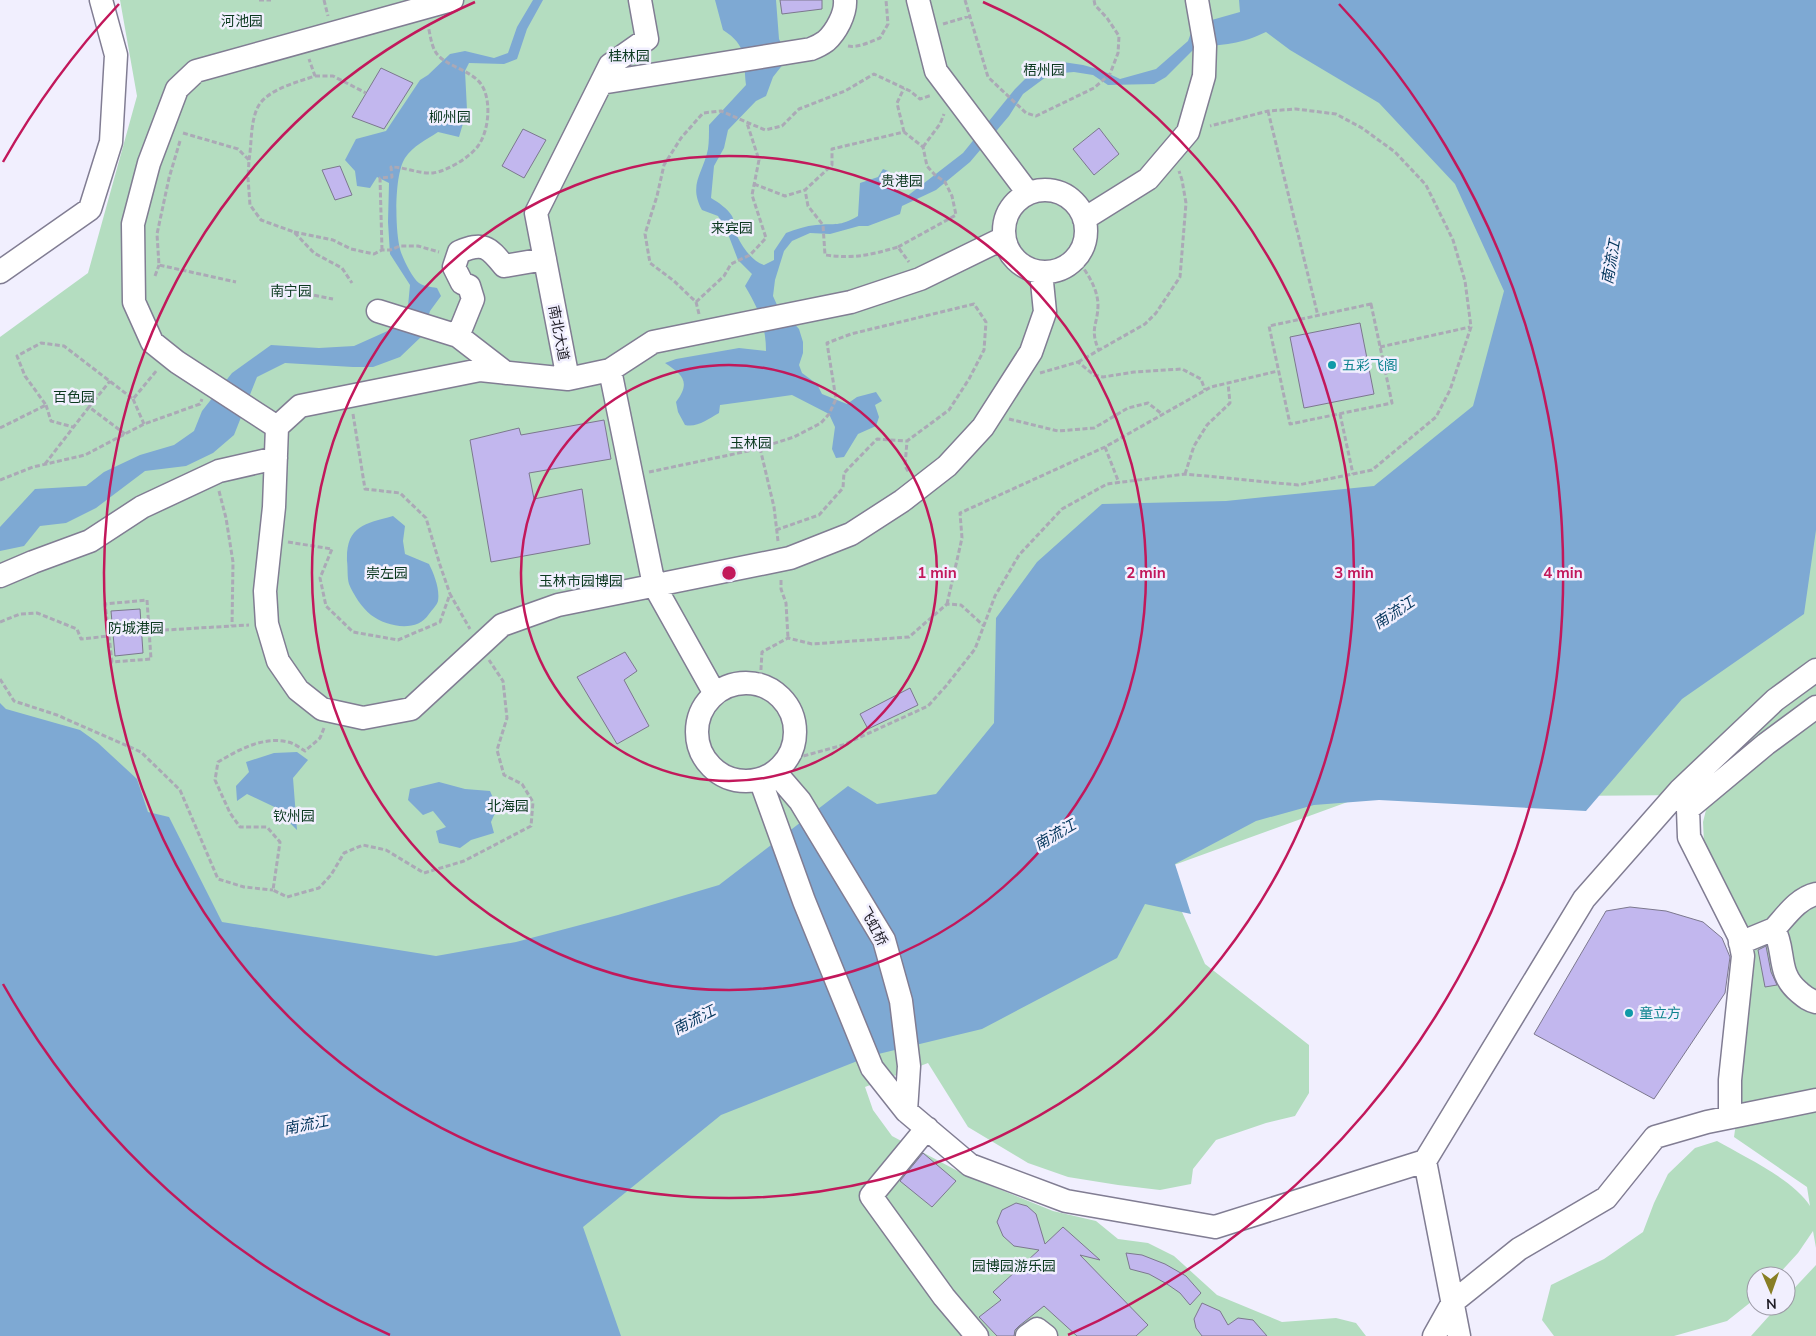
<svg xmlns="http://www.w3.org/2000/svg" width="1816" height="1336" font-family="Mulish,'Noto Sans SC',sans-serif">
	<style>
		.green { fill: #b4ddc0 }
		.water { fill: #7ea9d3 }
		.building { fill: #c2b7ee; stroke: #7c788e }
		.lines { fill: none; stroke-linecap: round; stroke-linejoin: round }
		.minor-casing { stroke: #817d93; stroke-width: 25 }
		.path { stroke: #aba9b6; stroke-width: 3; stroke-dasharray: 5 2.5; stroke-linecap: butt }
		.minor { stroke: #fff; stroke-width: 22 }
		.ring { fill: none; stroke: #c2185b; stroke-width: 2.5 }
		.culture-dot { fill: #0f9aa8; stroke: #f1effe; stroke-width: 2 }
		.labels { text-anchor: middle; stroke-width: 5; stroke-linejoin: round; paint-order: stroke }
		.park-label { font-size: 14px; fill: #0b381f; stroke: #f1effe }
		.street-label { font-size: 14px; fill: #1e1c25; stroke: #f1effe }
		.culture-label { font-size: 14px; fill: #0d838f; stroke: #f1effe; text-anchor: start }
		.water-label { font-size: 15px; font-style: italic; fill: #00335a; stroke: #f1effe }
		.centre { fill: #c2185b; stroke: #f1effe; stroke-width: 2.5 }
		.ring-label { font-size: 15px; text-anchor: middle; font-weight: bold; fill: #c2185b; stroke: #f1effe; stroke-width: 5; stroke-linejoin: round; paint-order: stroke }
	</style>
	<rect width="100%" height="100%" fill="#f1effe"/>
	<path class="green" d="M120 0H1816V700L1692 795 1562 796 1386 788 1163 869 1205 964 1309 1045V1093L1295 1116 1266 1123 1216 1140 1193 1169 1191 1184 1160 1190 1118 1185 1068 1177 1028 1163 968 1127 928 1063 865 1087 873 1110 892 1136 969 1177 1053 1211 1096 1221 1118 1239 1148 1243 1174 1256 1217 1295 1282 1322 1336 1318 1356 1323 1366 1336H327L0 777V337L88 273 137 96Z
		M1816 716V1248L1813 1231 1798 1253 1777 1276H1756V1298L1727 1321 1674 1336H1554L1542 1320 1551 1285 1604 1259 1643 1232 1654 1203 1668 1174 1695 1148 1717 1141C1745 1157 1794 1180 1810 1206L1807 1187 1734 1137 1739 1102 1747 981 1704 844 1703 822 1709 798Z
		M1816 1265V1336H1751L1778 1306H1786V1297Z"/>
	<path class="water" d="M533 0H543L527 29 517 59 504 64 469 63 465 71 467 110 459 137 438 132C426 140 413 146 405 158 394 175 395 230 400 249 402 257 412 278 419 283 423 286 431 287 437 288L441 296 430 311 422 336 400 357 373 367H353L285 363 257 377 234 435 213 453 186 466 145 471 96 508 66 523 40 526 24 546 0 551V527L35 489 86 486 104 472 140 455 174 445 194 431 202 411 232 373 271 345 319 348 354 346 392 329 408 306 410 285 390 254 388 222 389 183 377 177 370 188 357 186 355 171 345 160 356 139 386 131 420 80 428 75 450 54 465 51 494 58 508 53 517 27Z
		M715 0H776L779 39 784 49V63L773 77 766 96 756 101 728 130 724 148 714 166 711 198C718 202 728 209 732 216 735 222 735 230 737 236 743 248 752 261 764 265L774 260V251L786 233C796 229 806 226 816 225 836 223 839 227 858 216L860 183 878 177 883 169 888 171 897 192 906 197 963 153 1015 89 1027 77 1056 61 1083 65 1101 70 1120 79 1156 69 1188 41 1194 25 1240 12 1239 0H1816V530L1804 614 1682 699 1586 811 1379 800 1314 805 1256 821 1175 864 1191 914 1145 904 1117 958 982 1029 870 1056 721 1115 583 1227 621 1336H0V703L6 709 80 730 98 743 137 779 148 812 169 817 222 922 436 956 516 942 618 915 719 885 848 786 877 804 936 794 994 723 996 618 1037 562 1102 504 1226 501 1374 486 1473 406 1504 291 1455 184 1379 103 1290 50 1266 32C1241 44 1224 45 1196 47L1166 77 1154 84 1108 85 1093 75 1074 72 1050 74 1023 94 1009 116 970 162 936 190 902 206 900 214 868 226H859L830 234 810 233 792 241 784 251 775 280 773 296 777 305 799 329 803 342V353L799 365 802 373 817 384 822 394 847 404 857 397 876 392 882 401 875 405 879 417 876 426 858 434 844 457 836 458 832 449 835 427 829 414 792 395 720 405 719 413C708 419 697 428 685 425L678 412 676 402C691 382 683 375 665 363L676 359 739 348 766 351C766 325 758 308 745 286L752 274 738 260 728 234 718 216 702 210C688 184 703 174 708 149 709 142 709 133 709 125L746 85C743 58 748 46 723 30Z
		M393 516 405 526 403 541 405 554 429 564C434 574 440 589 438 601 437 605 432 610 429 614 417 633 387 627 371 615 362 608 353 594 349 584 347 577 348 568 347 561 346 526 364 524 393 516Z
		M297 752 308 760 293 778 297 830 285 818V812L247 794 237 801 236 786 249 772 246 762 274 753Z
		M439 782 465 789 490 791 494 800 485 802 496 811 491 822 494 833 471 840 460 848 439 843 436 831 446 827 433 811 423 815 408 800 410 789Z"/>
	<path class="building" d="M780 0H822V9L782 14Z
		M381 68 413 83 384 129 352 117Z
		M1099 128 1119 154 1094 175 1073 149Z
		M523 129 546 140 524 178 502 166Z
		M340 166 352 195 335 200 322 170Z
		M1360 323 1374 394 1304 408 1290 337Z
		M604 420 611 459 529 473 534 499 582 489 590 544 491 562 470 440 519 428 521 435Z
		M140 609 143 653 115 656 111 611Z
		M625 652 637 671 624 680 649 726 617 744 577 677Z
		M910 688 918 705 868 729 860 714Z
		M1630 907 1666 911 1703 922 1722 938 1730 957 1725 993 1654 1099 1534 1034 1606 911Z
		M1766 946 1771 972 1777 985 1765 987 1758 950Z
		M923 1153 956 1181 932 1207 900 1181Z
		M1016 1203 1027 1206 1036 1214 1045 1244 1063 1227 1100 1260 1080 1255 1148 1325 1136 1336H1077L1044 1306 1019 1326 1015 1330 1014 1336H997L979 1317 1001 1300 993 1292 1039 1250 1014 1246 1003 1236 997 1222 1002 1210Z
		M1126 1253 1142 1255 1165 1264 1186 1276 1201 1293 1190 1305 1180 1293 1167 1284 1149 1274 1130 1269Z
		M1202 1303 1220 1311 1228 1325 1238 1318 1253 1320 1267 1336H1202L1196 1328 1194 1319Z"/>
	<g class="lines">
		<g class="minor-casing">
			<path id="minor" d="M640 0 647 39 610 65 536 213 568 379 610 370 654 585 715 694
				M918 0 936 71 1028 193
				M601 83 811 49C816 47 822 44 826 41 836 32 846 14 845 0
				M1004 231a41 41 0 1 1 82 0a41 41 0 1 1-82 0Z
				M1084 219 1148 179 1188 132 1204 76 1205 46 1197 0
				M0 272 90 209 111 142 116 55 101 0
				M378 311 458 336 473 299 469 286 462 283 454 267 459 252C483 242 488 246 504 266L545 259
				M458 336 506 373
				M610 370 653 342 851 302 920 279 1004 238
				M568 379 480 370 300 406 277 427 274 507 265 591 267 624 278 661 298 690 322 709 363 718 411 709 502 625 558 605 790 558 851 534 902 501 947 466 983 427 1031 352 1045 312 1041 272
				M277 427 177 362 152 342 134 302 133 224 149 163 177 89 196 71 452 0
				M0 576 33 562 90 541 142 507 219 471 276 458
				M697 732a49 49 0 1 1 98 0a49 49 0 1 1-98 0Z
				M775 772 800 801 884 940 901 1001 909 1066 906 1111
				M760 779 804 901 872 1068 906 1111 970 1165 1066 1201 1215 1227 1425 1161 1584 899 1680 790 1775 700 1816 670
				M1774 929C1786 916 1798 898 1816 894
				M1740 943 1774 929C1786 951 1776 973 1799 992 1805 997 1808 1000 1816 1002
				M1730 1117V1080L1743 956 1739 936 1689 837 1688 809 1766 744 1816 707
				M927 1128 871 1196 944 1297 977 1336
				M1425 1161 1459 1336
				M1027 1336 1037 1329 1046 1336
				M1434 1336 1453 1302 1519 1249 1606 1198 1655 1137 1707 1122 1816 1100"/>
		</g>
		<path class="path" d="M259 0H271
			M324 0 328 16
			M965 0 988 77 1026 113 1036 116 1094 88 1110 74 1118 53 1119 36 1107 18 1095 5 1094 0
			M943 24 970 16
			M848 46C858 48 870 42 880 38L888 24 886 0
			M315 76H333L366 93
			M1268 111 1318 316
			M904 132 897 103 904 88
			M183 133 238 149 249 160 248 178 250 205 261 220 294 232 314 253 342 268 352 283
			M180 141 169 178 157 234 159 265 236 282
			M923 147 940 124 944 114
			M249 160C252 143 250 120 259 105 269 89 298 82 315 76L309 59
			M754 184 785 196 805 190
			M294 232 333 240 351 249 374 254 382 250H390L400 246H418L439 252
			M898 247 956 215 952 196 945 182 935 175 927 166 923 147 904 132 832 149V165L805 190 808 206 823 225 825 255C855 259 870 255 898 247L909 262
			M382 250 380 178 392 177 391 167C405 167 419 174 433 173 447 171 469 158 478 146 489 131 492 100 481 84 470 69 443 66 435 51 431 44 430 33 428 26
			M1076 257C1086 272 1097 286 1098 304 1098 326 1089 327 1099 351
			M155 276 159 265
			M292 291 333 299
			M696 302 724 276 731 264 750 255 766 238 752 195 759 160 747 123
			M1371 304 1392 403 1290 424 1269 326Z
			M699 314 696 302 674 281 650 263 645 234 657 196 664 165 681 138 703 113 721 111 765 130 782 126 799 109 845 91 874 74 910 91 920 99 932 95
			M1380 347 1470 327
			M1078 362 1145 324 1156 313 1180 277 1186 203 1182 180 1179 171
			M1040 373 1078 362 1094 375 1103 377 1134 372 1182 369 1201 379 1205 390
			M133 399 144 424
			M46 405 51 421 73 427
			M89 407 110 381
			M353 414 365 489 400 493 426 518 440 565 450 594
			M1340 414 1353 474
			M1009 419 1058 431 1094 428 1128 408 1148 403 1162 414
			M0 428 46 405 25 376 17 356 41 343 64 346 133 399 157 370
			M1105 447 1119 483
			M760 448 774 507 778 541
			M45 464 89 407 125 434
			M649 472 753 450 794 437 821 423 829 414 836 399 827 343 851 334 974 304 986 322 984 350 969 379 949 410 907 441 905 466 909 473
			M1185 474 1194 446 1207 425 1230 403 1228 383
			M0 480 33 467 85 455 144 424 200 404 202 399
			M219 491 226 518 233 562 232 626
			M776 530 819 515 843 488 844 473 877 439 907 441
			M288 542 332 549 320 578 326 606 353 632 398 640 440 622 450 594 470 629
			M781 580V589L786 603 788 638
			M947 604 962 538 960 513 1105 447 1211 387 1278 371
			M0 622 20 614 37 613 77 629 81 639 109 636 112 662 151 659 147 600 105 604 109 636
			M149 631 249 625
			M0 679 14 701 57 715 141 752 180 790 218 879 244 887 273 890
			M760 685 762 652 788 638 812 644 909 637 947 604 961 605 984 626
			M324 728 320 738 305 751C300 748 294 743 288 742 263 736 238 750 218 762L215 780 230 813 240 827H267L280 842 273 890 287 897 319 888 331 875 344 853 363 845 386 850 424 873 464 861 531 826 533 802 522 784 504 775 497 750 507 718 503 681 489 660
			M789 760 843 745 928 706 946 686 975 649 995 596 1019 555 1062 509 1107 484 1185 474 1298 485 1353 474 1372 470 1436 417 1450 390 1471 327 1465 281 1453 240 1426 185 1395 152 1362 128 1336 114 1296 109 1268 111 1210 126"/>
		<use href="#minor" class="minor"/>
	</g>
	<g class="ring">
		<circle cx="729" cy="573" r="208"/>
		<circle cx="729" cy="573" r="417"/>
		<path d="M983 2A625 625 0 1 1 475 2"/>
		<path d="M390 1335A834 834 0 0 1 3 984M3 162A834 834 0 0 1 119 4M1339 4A834 834 0 0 1 1068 1335"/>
	</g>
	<g class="culture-dot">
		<circle cx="1332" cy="365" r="5"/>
		<circle cx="1629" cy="1013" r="5"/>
	</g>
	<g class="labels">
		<g class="park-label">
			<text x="242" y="26">河池园</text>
			<text x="629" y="61">桂林园</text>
			<text x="1044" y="75">梧州园</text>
			<text x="450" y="122">柳州园</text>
			<text x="902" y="186">贵港园</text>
			<text x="732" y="233">来宾园</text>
			<text x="291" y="296">南宁园</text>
			<text x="74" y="402">百色园</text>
			<text x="751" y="448">玉林园</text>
			<text x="387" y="578">崇左园</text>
			<text x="581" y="586">玉林市园博园</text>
			<text x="136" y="633">防城港园</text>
			<text x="508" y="811">北海园</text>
			<text x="294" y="821">钦州园</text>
			<text x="1014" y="1271">园博园游乐园</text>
		</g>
		<g class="street-label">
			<text transform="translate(559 333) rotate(79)" y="5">南北大道</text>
			<text transform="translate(874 926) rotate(62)" y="5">飞虹桥</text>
		</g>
		<g class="culture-label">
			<text x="1342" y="370">五彩飞阁</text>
			<text x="1639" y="1018">童立方</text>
		</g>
		<g class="water-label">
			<text transform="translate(1611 262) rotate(-80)" y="5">南流江</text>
			<text transform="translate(1394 613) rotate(-33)" y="5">南流江</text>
			<text transform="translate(1055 835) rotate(-30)" y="5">南流江</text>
			<text transform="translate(694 1020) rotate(-27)" y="5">南流江</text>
			<text transform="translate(306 1125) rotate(-11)" y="5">南流江</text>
		</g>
	</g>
	<circle cx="729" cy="573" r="8" class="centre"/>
	<g class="ring-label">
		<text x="937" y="578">1 min</text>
		<text x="1146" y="578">2 min</text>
		<text x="1354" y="578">3 min</text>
		<text x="1563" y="578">4 min</text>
	</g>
	<g transform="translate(1771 1291) rotate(178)"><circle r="24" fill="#f1effe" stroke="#9d9ba7"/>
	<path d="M0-4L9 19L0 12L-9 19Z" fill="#887e25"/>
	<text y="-8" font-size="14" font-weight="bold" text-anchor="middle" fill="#1e1c25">N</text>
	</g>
</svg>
